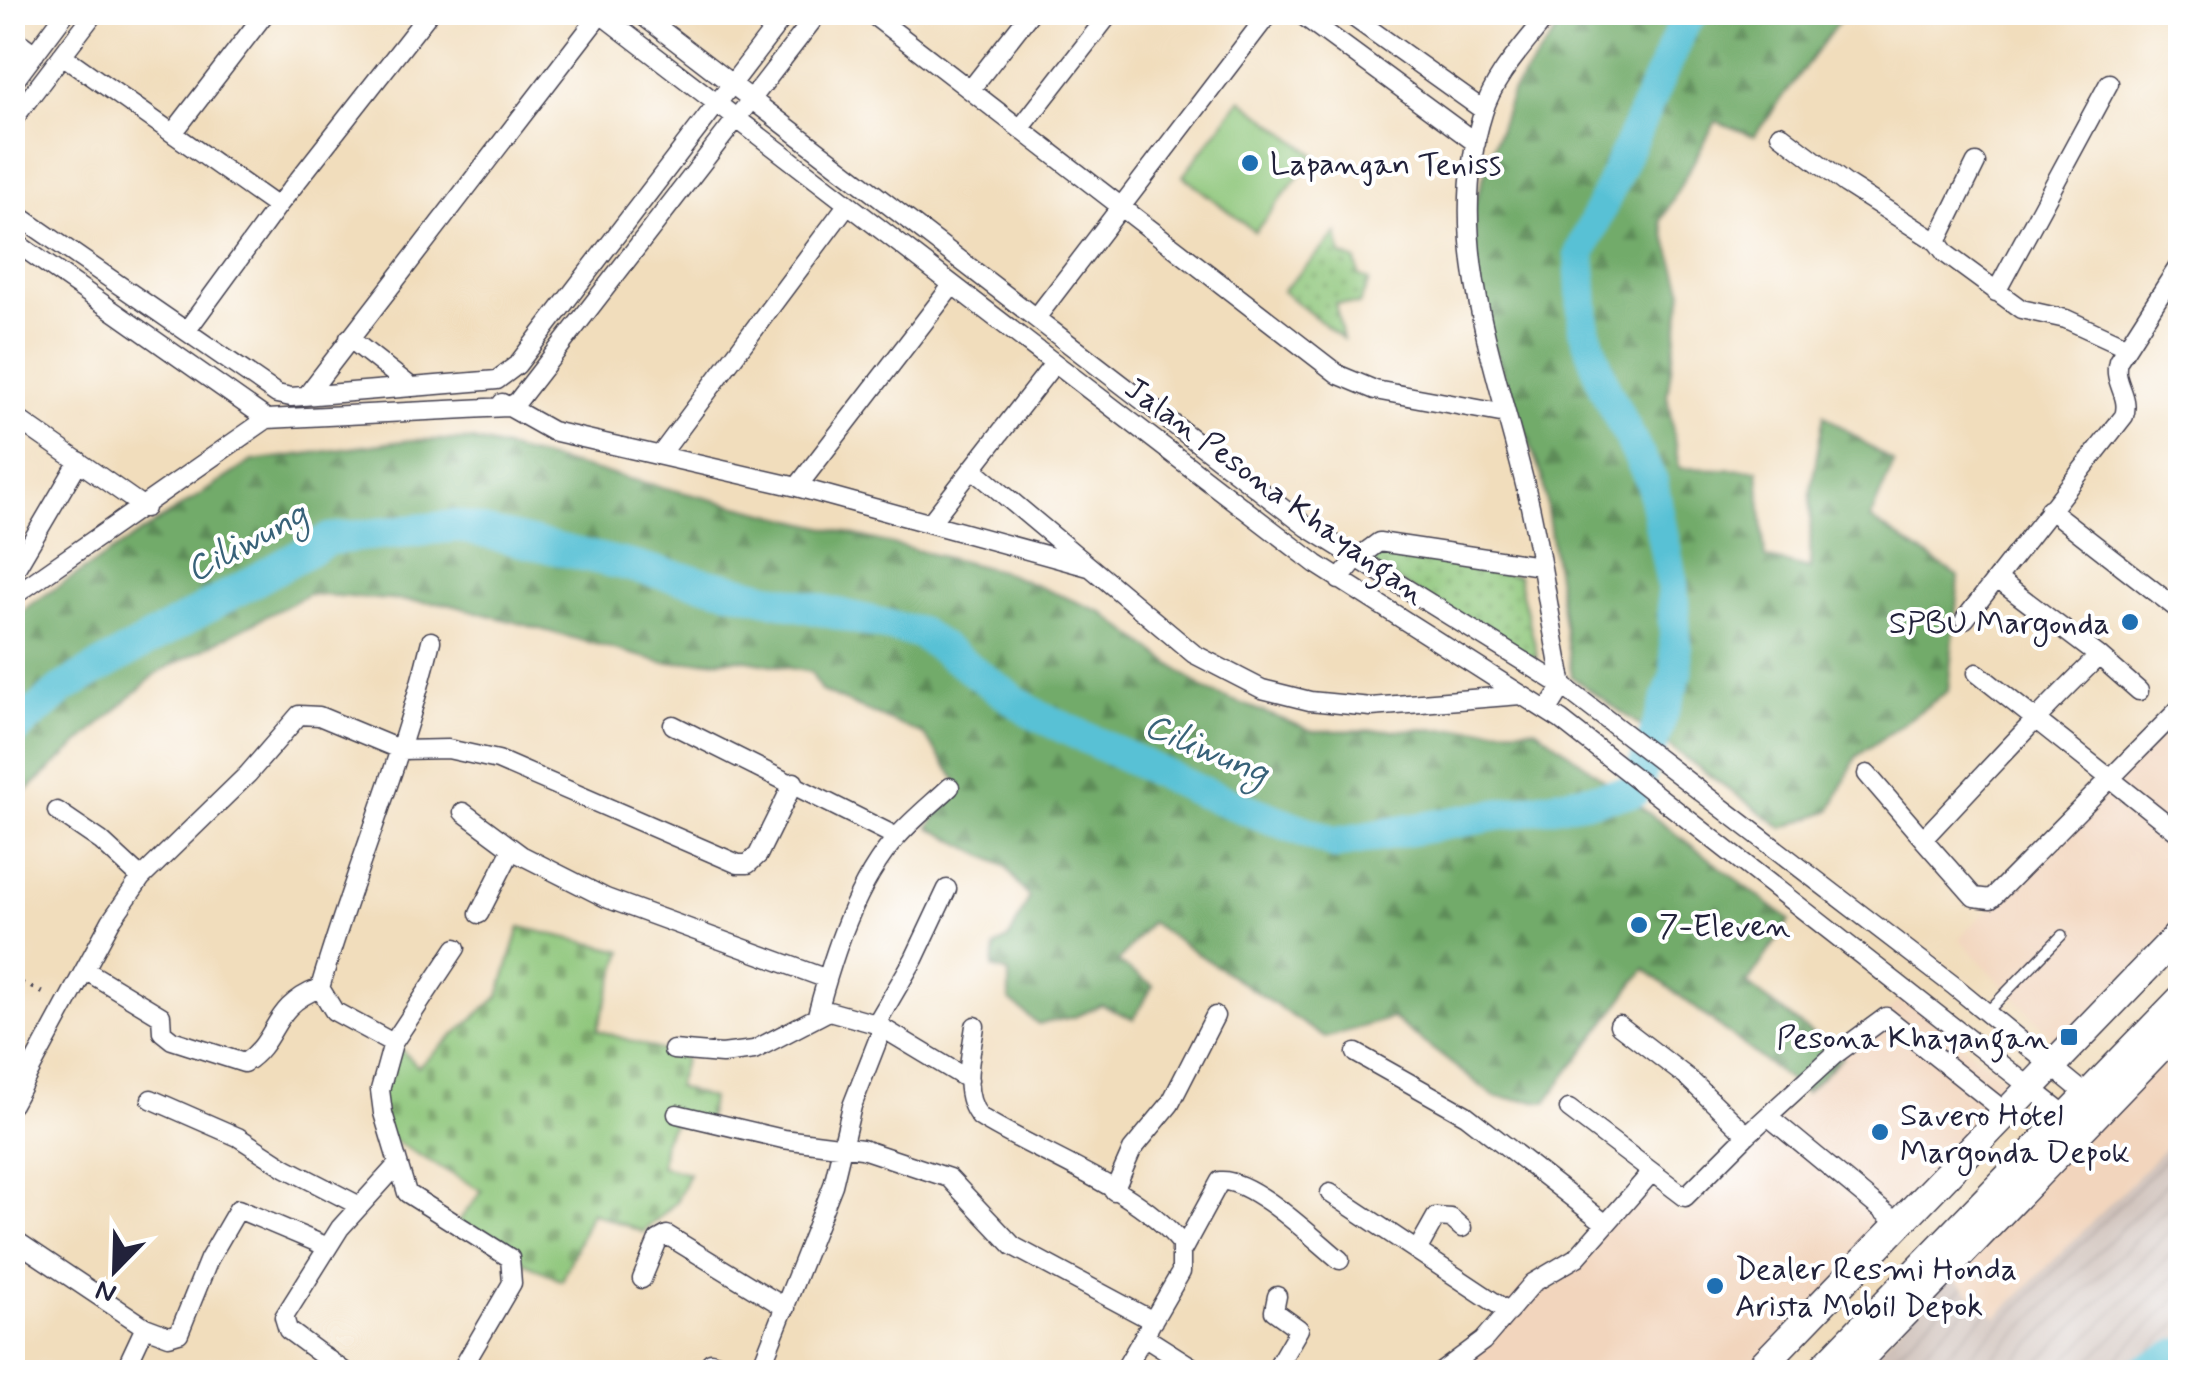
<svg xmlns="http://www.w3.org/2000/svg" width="2193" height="1385" font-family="Mynerve,sans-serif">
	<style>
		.built { fill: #f2d5bd }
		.industrial { fill: url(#industrial-furrows) }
		.forest { fill: url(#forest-firs); stroke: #4a6652; stroke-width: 2.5 }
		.cemetery { fill: url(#cemetery-stones); stroke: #58745a; stroke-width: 2.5 }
		.park { fill: url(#park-dots); stroke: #58745a; stroke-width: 2.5 }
		.pitch { fill: #8ec67a; stroke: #58745a; stroke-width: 2.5 }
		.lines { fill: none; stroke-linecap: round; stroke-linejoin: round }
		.river { stroke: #58c1d5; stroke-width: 32 }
		.service-casing { stroke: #413e4e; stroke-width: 12 }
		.minor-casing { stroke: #413e4e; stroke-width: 21 }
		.trunk-casing { stroke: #413e4e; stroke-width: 31 }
		.path { stroke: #413e4e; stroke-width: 4; stroke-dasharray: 2.5 8; stroke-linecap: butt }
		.service { stroke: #fff; stroke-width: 9 }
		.minor { stroke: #fff; stroke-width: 18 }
		.trunk { stroke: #fff; stroke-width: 28 }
		.poi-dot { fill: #1f6fb2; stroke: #fff; stroke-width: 4 }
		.labels { text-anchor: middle; stroke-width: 8; stroke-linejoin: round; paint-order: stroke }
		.poi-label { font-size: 32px; fill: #22223b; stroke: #fff; text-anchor: start }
		.street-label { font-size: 32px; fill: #22223b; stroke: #fff }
		.water-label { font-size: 35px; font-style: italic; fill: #386279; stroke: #fff }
	</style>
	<defs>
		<pattern id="industrial-furrows" width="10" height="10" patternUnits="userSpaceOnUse" patternTransform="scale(2.5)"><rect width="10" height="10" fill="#cfc1ba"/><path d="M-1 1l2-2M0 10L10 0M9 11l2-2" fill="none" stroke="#b1a6a1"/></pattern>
		<pattern id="forest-firs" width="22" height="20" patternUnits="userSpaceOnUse" patternTransform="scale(2.5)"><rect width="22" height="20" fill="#72ab6a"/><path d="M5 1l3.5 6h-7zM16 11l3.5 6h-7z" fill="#5d8b58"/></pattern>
		<pattern id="cemetery-stones" width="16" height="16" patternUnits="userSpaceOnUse" patternTransform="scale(2.5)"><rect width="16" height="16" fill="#8ec67a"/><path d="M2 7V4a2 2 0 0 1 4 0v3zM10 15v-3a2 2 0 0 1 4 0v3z" fill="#74a065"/></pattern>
		<pattern id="park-dots" width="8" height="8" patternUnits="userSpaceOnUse" patternTransform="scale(2.5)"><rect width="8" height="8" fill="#8ec67a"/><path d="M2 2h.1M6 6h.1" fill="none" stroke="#74a065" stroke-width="1.8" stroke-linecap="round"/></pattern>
	</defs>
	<rect width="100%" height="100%" fill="#fff"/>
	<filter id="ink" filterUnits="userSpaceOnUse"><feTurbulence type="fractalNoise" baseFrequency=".01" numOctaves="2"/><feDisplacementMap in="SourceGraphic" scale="20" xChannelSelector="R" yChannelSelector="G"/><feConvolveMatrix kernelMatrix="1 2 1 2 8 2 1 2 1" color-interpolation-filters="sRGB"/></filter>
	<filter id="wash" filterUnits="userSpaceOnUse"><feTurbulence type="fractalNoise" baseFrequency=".0048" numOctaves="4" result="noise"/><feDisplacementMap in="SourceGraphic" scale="40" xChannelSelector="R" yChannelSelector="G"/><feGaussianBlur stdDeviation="2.25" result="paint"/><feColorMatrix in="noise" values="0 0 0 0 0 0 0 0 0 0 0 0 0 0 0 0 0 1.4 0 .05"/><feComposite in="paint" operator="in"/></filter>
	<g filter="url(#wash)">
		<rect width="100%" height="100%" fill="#f1ddbc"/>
		<path class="built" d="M2180 713V920L2059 1044 1959 939Z
			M1903 996 2020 1091 1754 1372H1449L1533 1273 1553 1291 1642 1183 1681 1218Z
			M2180 1038V1134L1997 1317 1950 1275Z"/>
		<path class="industrial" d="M2180 1134V1372H1856L1950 1275 1997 1317Z"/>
		<path class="forest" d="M1570 13H1845L1754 136 1716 121 1661 221 1683 291 1667 395 1679 468 1758 470 1765 558 1810 569 1811 489 1824 415 1894 463 1870 519 1959 577 1948 691 1856 757 1831 810 1783 828 1572 677 1542 476 1476 304 1474 205 1512 92Z
			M411 440H472L1000 571 1102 612 1205 690 1313 731 1536 728 1790 920 1747 984 1842 1057 1805 1093 1645 969 1546 1102 1495 1097 1392 1018 1325 1038 1150 922 1118 962 1153 986 1133 1019 1102 1005 1074 1017 1038 1024 1009 1000V973L993 968 995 947 1010 937 1029 898 1006 867 929 827 957 781 924 735 821 691 811 672 741 659 665 663 448 604 309 594 157 673 13 803V621L30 605 252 461Z"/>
		<path class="cemetery" d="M520 927 623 951 597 1030 685 1058 676 1087 711 1098 706 1130 673 1124 664 1139 661 1166 689 1173 676 1202 643 1232 591 1212 562 1281 454 1227 482 1191 391 1139 370 1105 394 1042 418 1067 499 996Z"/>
		<path class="park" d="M1337 234 1341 255 1356 261 1359 276 1369 281 1359 305 1335 303 1343 339 1282 291Z
			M1394 553 1518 576 1538 658 1521 655 1365 561Z"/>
		<path class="pitch" d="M1241 99 1315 155 1255 232 1183 176Z"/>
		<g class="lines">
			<path class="river" d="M12 732 63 688 329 539 457 526 920 633 1031 712 1199 791 1335 843 1635 791 1677 672 1672 584 1652 482 1605 389 1584 329 1580 254 1685 21 1693 12
				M2141 1372 2180 1354"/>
		</g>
	</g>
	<g filter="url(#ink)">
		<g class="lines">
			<g class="service-casing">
				<path id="service" d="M1987 1012 2062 935"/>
			</g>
			<g class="minor-casing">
				<path id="minor" d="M598 12 1316 564 1561 720 2068 1117
					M638 12 1307 527 1563 686 1953 985 2088 1096
					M869 12 1339 375 1375 390 1506 414
					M1298 12 1476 143
					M1346 12 1483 110
					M12 37 35 54
					M62 55 277 207
					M12 84 66 12
					M970 90 1031 12
					M12 121 95 12
					M1020 129 1111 12
					M173 133 266 12
					M1780 134 1846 184 1937 242 1946 254 2021 309 2066 319 2127 347
					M12 211 277 394 291 397 497 380 517 365 787 12
					M12 240 267 419
					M1937 242 1976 163
					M1996 292 2109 83
					M1036 318 1270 12
					M187 330 277 207 430 12
					M349 338 410 386
					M307 395 602 12
					M502 403 552 431 797 487 1089 567
					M12 415 145 508
					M661 454 847 205
					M973 469 1194 654 1262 689 1310 701 1371 707 1521 695
					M797 487 951 287
					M2049 509 2180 611
					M930 523 1053 365
					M12 575 79 461
					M1339 580 1356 559 1379 542 1540 566
					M12 597 267 419 507 407 517 402 819 12
					M1965 619 2124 416C2131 395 2112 383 2118 361L2180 264
					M431 641C403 759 354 871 320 988L334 1011 393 1043 380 1090 383 1113 407 1193 510 1258 512 1283 460 1372
					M2099 656 2139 691
					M1977 673 2180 834
					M1548 710 1563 686C1551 626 1543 565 1530 506 1502 378 1441 246 1483 113 1494 75 1527 43 1550 12
					M673 725 897 837
					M1867 774 1923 839C1982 777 2038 714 2099 656L1997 579
					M57 811 101 841 141 878
					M463 812 521 855 606 898 827 979
					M1923 839 1974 897 1991 899 2180 708
					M479 914 512 849
					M85 970 161 1016 162 1032 172 1040 244 1063C280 1040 269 1007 320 988
					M817 1015C833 955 856 882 898 836 914 818 933 803 950 787
					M876 1024 914 959 947 889
					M1619 1025 1688 1078 1747 1135 1833 1056 1886 1017 2008 1114
					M975 1026C971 1055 960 1094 980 1117 1041 1155 1135 1187 1181 1243V1272L1123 1372
					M393 1043 456 948
					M673 1050 722 1054 754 1050 829 1011 876 1024 969 1080
					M1356 1053 1466 1115 1606 1224
					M151 1099 238 1137 286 1168 360 1206
					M12 1104 111 921 141 878 248 774 299 715 319 716 401 750 448 749 498 760 738 864H748L758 855 794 782
					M1569 1109 1685 1197 1747 1135
					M677 1114 783 1139 862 1149 949 1178 1013 1246 1153 1321
					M1769 1117 1901 1226
					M1114 1191 1132 1150 1170 1104 1215 1016
					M1330 1193 1509 1312
					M12 1238 145 1327 124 1372
					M1183 1249 1220 1181C1252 1178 1314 1239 1340 1260
					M1418 1249 1436 1217 1451 1218 1462 1228
					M642 1279 658 1240 667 1235 786 1308
					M145 1327 169 1336 179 1333 209 1259 238 1209 328 1247
					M1145 1337 1200 1372
					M345 1372 288 1330 284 1317 340 1228 398 1164
					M702 1372 711 1362 746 1372
					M759 1372 833 1185 852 1106 883 1027
					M1274 1372 1299 1329 1274 1311 1277 1296
					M1441 1372 1483 1341 1533 1283 1577 1257 1652 1172"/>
			</g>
			<g class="trunk-casing">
				<path id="trunk" d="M1756 1372 2180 933
					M1819 1372 2180 1000
					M1847 1372 2180 1027"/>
			</g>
			<path class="path" d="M12 978 49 996"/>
			<use href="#service" class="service"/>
			<use href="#minor" class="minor"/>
			<use href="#trunk" class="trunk"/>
		</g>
	</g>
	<g class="poi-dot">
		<circle cx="1250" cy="163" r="10"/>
		<circle cx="2130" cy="622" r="10"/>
		<circle cx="1639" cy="925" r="10"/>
		<rect x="2059" y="1027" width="20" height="20" rx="5"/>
		<circle cx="1880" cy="1132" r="10"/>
		<circle cx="1715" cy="1286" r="10"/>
	</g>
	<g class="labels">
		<g class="poi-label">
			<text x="1270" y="174">Lapangan Teniss</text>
			<text x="2110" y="633" text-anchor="end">SPBU Margonda</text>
			<text x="1659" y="936">7-Eleven</text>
			<text x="2049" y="1048" text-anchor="end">Pesona Khayangan</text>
			<text x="1900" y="1125">Savero Hotel<tspan x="1900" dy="37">Margonda Depok</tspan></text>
			<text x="1735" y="1279">Dealer Resmi Honda<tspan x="1735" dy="37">Arista Mobil Depok</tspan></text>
		</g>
		<g class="street-label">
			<text transform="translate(1276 490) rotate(36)" y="11">Jalan Pesona Khayangan</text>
		</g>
		<g class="water-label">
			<text transform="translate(246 541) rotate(-28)" y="12">Ciliwung</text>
			<text transform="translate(1207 748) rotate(23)" y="12">Ciliwung</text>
		</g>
	</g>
	<rect width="2193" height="1385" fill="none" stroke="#fff" stroke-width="50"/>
	<g transform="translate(115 1270) rotate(203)" stroke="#ffffff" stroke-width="8" paint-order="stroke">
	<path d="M0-8L18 38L0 25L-18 38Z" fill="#22223b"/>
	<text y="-15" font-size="28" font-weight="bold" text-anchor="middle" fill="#22223b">N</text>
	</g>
</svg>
